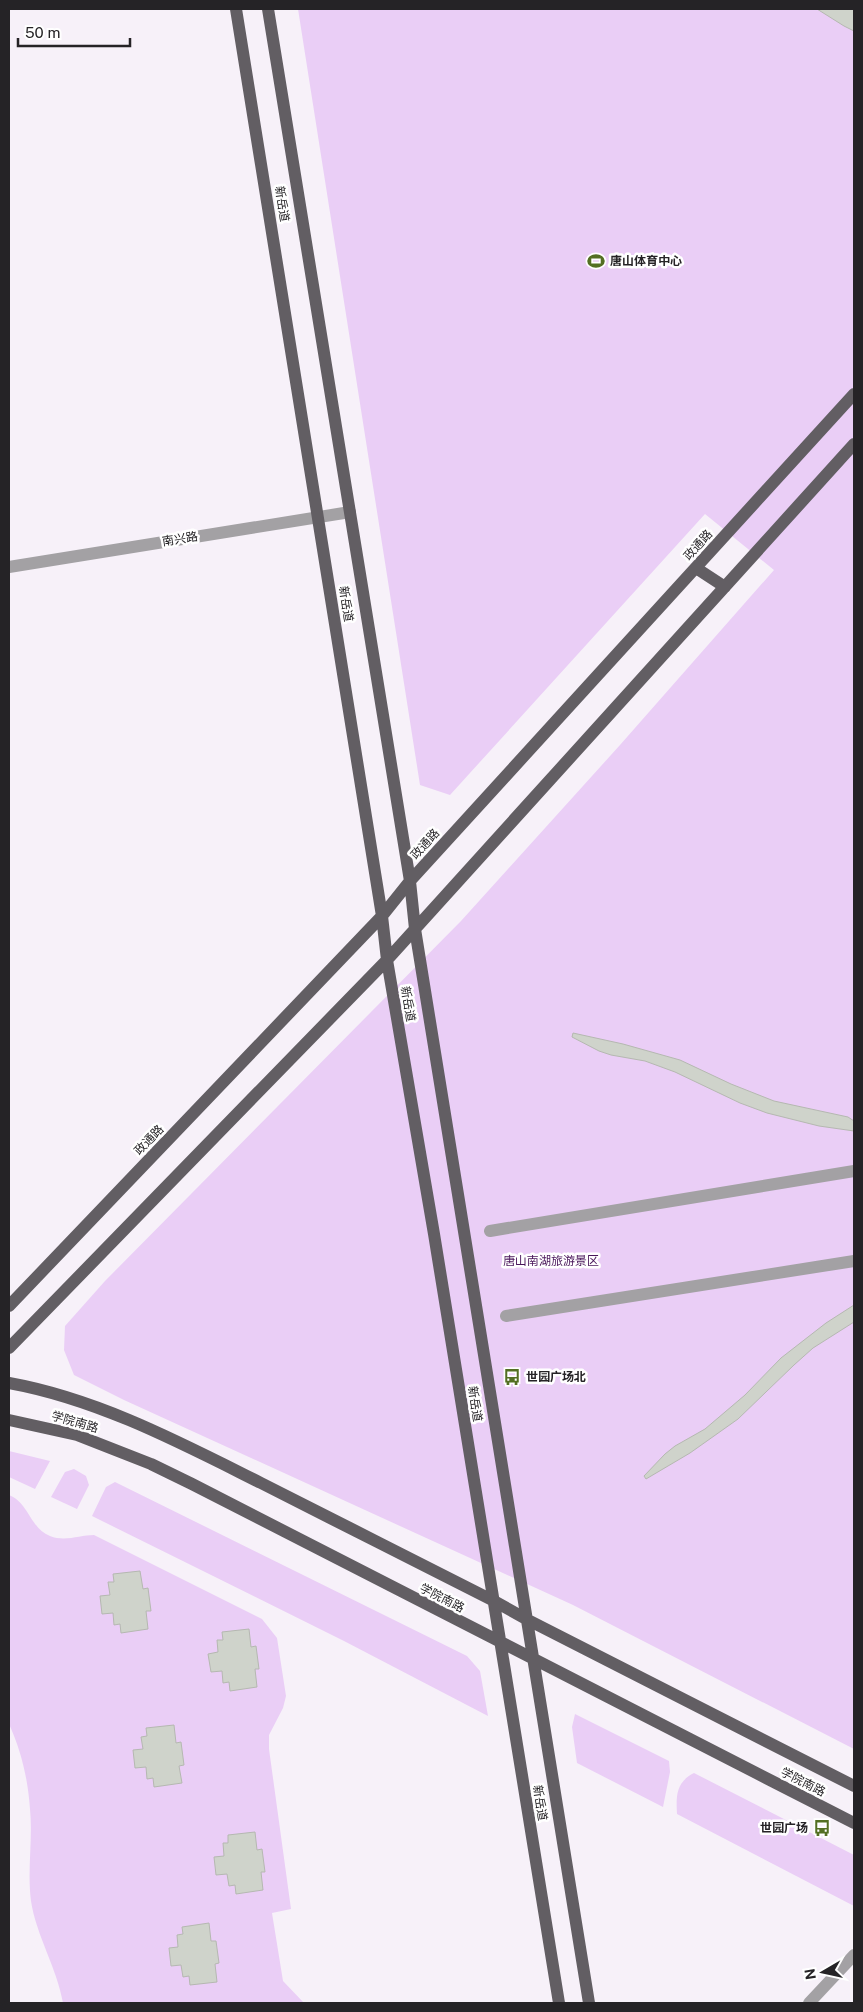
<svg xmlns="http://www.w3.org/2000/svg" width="863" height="2012" font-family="'Public Sans','Noto Sans SC',sans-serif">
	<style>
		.green { fill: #eacef6 }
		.building { fill: #cfd3cb; stroke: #b5b8b1 }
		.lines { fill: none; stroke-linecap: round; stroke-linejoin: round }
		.minor { stroke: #a3a1a4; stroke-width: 12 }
		.major { stroke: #625e63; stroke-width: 12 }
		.labels { text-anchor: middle; stroke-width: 5; stroke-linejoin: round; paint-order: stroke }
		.street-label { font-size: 12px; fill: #252326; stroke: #fff }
		.poi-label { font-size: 12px; font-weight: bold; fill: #252326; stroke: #fff; text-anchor: start }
		.park-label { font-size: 12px; fill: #49165a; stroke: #fff }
	</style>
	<rect width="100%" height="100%" fill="#f7f1f9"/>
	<path class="green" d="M298 9H854V1749L573 1605 124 1400 74 1375 64 1350 65 1326 105 1281 461 921 620 745 774 570 705 514 450 795 420 785Z
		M9 1451 50 1461 35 1489 9 1477Z
		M74 1469 86 1476 89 1485 77 1509 51 1497 65 1472Z
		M115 1482 467 1656 480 1671 488 1716 344 1641 92 1516 106 1487Z
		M9 1495C29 1503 30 1528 50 1536 65 1542 80 1535 94 1535L262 1619 277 1638 286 1696 283 1708 269 1735V1749L291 1909 272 1913 283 1981 304 2003H63C57 1968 36 1935 31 1901 27 1870 33 1840 30 1809 28 1779 21 1750 9 1724Z
		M575 1714 669 1761 670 1772 663 1807 577 1763 572 1727Z
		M694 1773 854 1855V1906L677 1814C676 1796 676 1782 694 1773Z"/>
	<path class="building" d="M817 9H854V31L844 26Z
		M573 1033 623 1044 680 1060 731 1084 774 1101 848 1117 854 1121V1131L819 1126 767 1113 740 1103 675 1072 645 1061 611 1055 599 1051 572 1037Z
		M854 1305V1322L813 1348 794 1365 738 1419 690 1453 646 1479 644 1476 665 1454 675 1446 705 1429 745 1395 781 1358 826 1323Z
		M140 1571 143 1589 148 1588 151 1611H146L148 1629 121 1633 120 1624 114 1625 113 1613 102 1614 100 1596 110 1595 108 1582H114L113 1574Z
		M249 1629 251 1647 256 1646 259 1669H255L257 1687 230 1691 229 1682 223 1683 222 1671 211 1672 208 1654 218 1652 217 1640H223L222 1632Z
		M174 1725 176 1743 181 1742 184 1765 179 1766 182 1783 154 1787 153 1778 147 1779 146 1767 135 1768 133 1750 143 1749 141 1737 147 1736 146 1728Z
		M255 1832 257 1850 262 1849 265 1872H261L263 1890 236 1894 235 1885 229 1886 227 1874 216 1875 214 1857 224 1856 223 1843H228V1835Z
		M209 1923 211 1941H216L219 1963 215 1964 217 1982 190 1985 189 1976 183 1977 181 1965 171 1966 169 1948 178 1947 177 1935 183 1934 182 1927Z"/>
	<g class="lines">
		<path class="minor" d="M9 567 350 512
			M490 1231 854 1171
			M506 1316 854 1261
			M809 2003 854 1955"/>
		<path class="major" d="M236 9 382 916 387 960 434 1234 559 2003
			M268 9 410 881 415 929 589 2003
			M696 568 725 587
			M9 1306 382 916 410 881 854 394
			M9 1348 387 960 854 444
			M9 1383C98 1399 181 1443 261 1483 339 1522 416 1562 494 1601L528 1620 854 1786
			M9 1420 77 1435 151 1464 192 1484 854 1823"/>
	</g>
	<defs>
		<g id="stadium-bare" transform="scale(1.35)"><path d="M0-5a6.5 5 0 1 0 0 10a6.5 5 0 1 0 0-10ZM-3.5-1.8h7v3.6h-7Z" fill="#536f23" stroke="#fff" stroke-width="2.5" paint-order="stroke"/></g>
		<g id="bus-bare" transform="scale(1.35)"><path d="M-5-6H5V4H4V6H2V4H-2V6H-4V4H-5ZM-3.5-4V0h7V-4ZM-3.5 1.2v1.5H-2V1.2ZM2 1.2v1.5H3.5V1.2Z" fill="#536f23" stroke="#fff" stroke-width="2.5" paint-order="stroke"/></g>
	</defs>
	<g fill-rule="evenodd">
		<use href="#stadium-bare" x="596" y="261"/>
		<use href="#bus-bare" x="512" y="1377"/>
		<use href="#bus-bare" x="822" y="1828"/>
	</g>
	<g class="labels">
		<g class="street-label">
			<text transform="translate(282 204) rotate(81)" y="4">新岳道</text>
			<text transform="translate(180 539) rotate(-9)" y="4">南兴路</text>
			<text transform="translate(698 545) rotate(-48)" y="4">政通路</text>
			<text transform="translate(346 604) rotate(81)" y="4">新岳道</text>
			<text transform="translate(425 844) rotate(-48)" y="4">政通路</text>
			<text transform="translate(408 1004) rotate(80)" y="4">新岳道</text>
			<text transform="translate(149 1140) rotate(-46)" y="4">政通路</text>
			<text transform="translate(475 1404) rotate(81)" y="4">新岳道</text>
			<text transform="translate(75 1422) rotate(16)" y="4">学院南路</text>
			<text transform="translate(442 1598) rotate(27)" y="4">学院南路</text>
			<text transform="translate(803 1782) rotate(27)" y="4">学院南路</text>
			<text transform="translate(540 1803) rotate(81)" y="4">新岳道</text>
		</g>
		<g class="poi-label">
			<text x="610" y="265">唐山体育中心</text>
			<text x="526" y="1381">世园广场北</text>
			<text x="808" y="1832" text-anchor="end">世园广场</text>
		</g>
		<g class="park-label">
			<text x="551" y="1265">唐山南湖旅游景区</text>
		</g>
	</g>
	<rect width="863" height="2012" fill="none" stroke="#252326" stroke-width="20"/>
	<g transform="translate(823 1972) rotate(261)" stroke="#ffffff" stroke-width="4" paint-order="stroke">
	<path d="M0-4L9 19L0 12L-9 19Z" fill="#252326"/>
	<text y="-8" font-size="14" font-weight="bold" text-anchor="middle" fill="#252326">N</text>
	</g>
	<path d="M18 38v8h112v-8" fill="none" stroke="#252326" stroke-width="2.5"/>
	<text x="25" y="38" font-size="15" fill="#252326" stroke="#ffffff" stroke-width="4" paint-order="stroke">50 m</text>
</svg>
